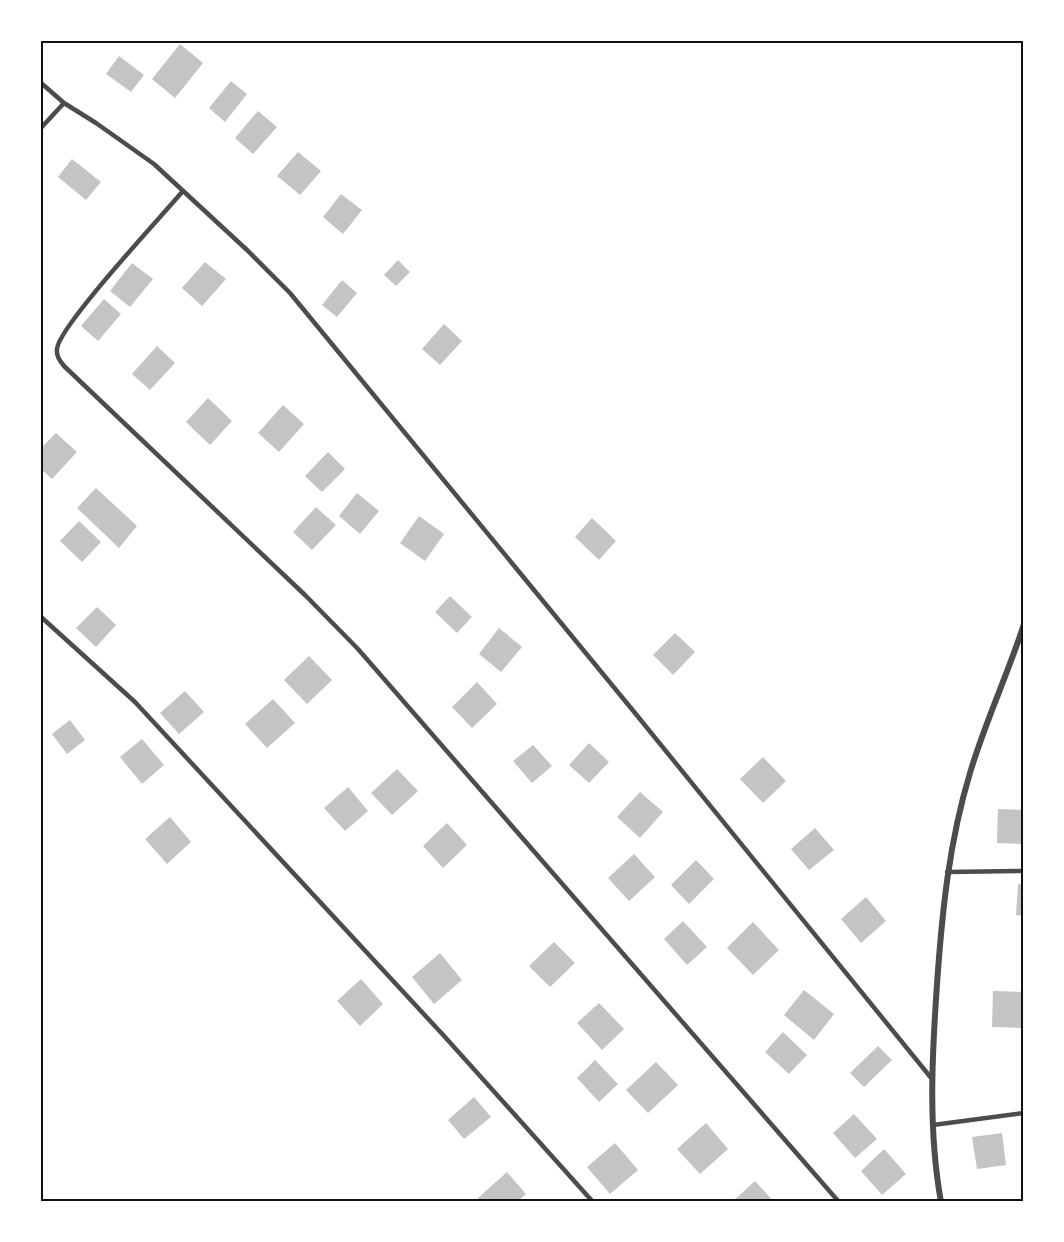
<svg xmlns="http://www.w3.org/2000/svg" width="1064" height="1242" font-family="'Work Sans',sans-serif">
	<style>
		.building { fill: #c4c4c4 }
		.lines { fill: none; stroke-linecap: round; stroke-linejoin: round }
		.service { stroke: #4c4c4c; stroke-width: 4.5 }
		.minor { stroke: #4c4c4c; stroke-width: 6 }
		.neatline { fill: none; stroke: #111; stroke-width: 2 }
	</style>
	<rect width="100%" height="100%" fill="#fff"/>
	<path class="building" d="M180 44 203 63 175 98 152 79Z
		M119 56 144 75 131 92 106 74Z
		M231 81 247 94 225 122 209 108Z
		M258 111 277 127 253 154 235 138Z
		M298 152 321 171 300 195 277 176Z
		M72 159 101 182 86 200 58 177Z
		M341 194 362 210 343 234 323 217Z
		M398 260 410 272 396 286 384 275Z
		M205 262 226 279 202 306 182 288Z
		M132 263 153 279 130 307 110 291Z
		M342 280 357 293 337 317 322 305Z
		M104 299 121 314 98 341 81 326Z
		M444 324 462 341 440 365 422 349Z
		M157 346 175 363 150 390 132 374Z
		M208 398 232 421 210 445 186 422Z
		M283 405 304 424 279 452 258 433Z
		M56 433 77 452 52 479 40 468V449Z
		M328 452 345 469 322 492 305 476Z
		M96 488 137 526 119 548 77 508Z
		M357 493 379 511 360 534 339 516Z
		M316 507 336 525 312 550 293 532Z
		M419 516 444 534 425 561 400 543Z
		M592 518 616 541 599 560 575 537Z
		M79 521 101 542 82 562 60 541Z
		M450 596 472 617 457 633 435 612Z
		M97 607 116 625 96 647 76 628Z
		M499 628 522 647 501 672 479 654Z
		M675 633 695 652 673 675 653 655Z
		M309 656 332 680 307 704 284 680Z
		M477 682 497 704 472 728 452 707Z
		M185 691 204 712 179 734 160 713Z
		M273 699 295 723 267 748 245 724Z
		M70 720 85 740 67 754 52 734Z
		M142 739 164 765 142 784 120 757Z
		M589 743 609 762 589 783 569 765Z
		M533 745 552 766 532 783 513 761Z
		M763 757 786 781 763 803 740 779Z
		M397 769 418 791 392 815 371 793Z
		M348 787 368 811 345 831 324 808Z
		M640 792 663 812 640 838 617 817Z
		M998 809 1023 810 1022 844 997 843Z
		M170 817 191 842 167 864 145 839Z
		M447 823 467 845 443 868 423 846Z
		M815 828 834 850 809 870 791 849Z
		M634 854 655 877 629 901 608 878Z
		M696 860 714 879 689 904 671 885Z
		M1018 884 1024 885V916L1016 915Z
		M866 897 886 921 861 943 841 919Z
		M683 921 707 947 687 965 664 939Z
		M753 922 779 950 753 975 727 948Z
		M554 942 575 963 550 987 529 966Z
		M440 953 462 980 434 1004 412 977Z
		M361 979 383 1004 360 1026 337 1001Z
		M804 990 834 1014 814 1040 784 1015Z
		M993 991 1024 992V1028L992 1027Z
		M599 1003 624 1029 602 1050 577 1023Z
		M783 1032 807 1055 789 1074 765 1052Z
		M878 1046 892 1060 864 1087 850 1073Z
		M595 1060 618 1084 599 1102 577 1078Z
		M656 1062 678 1085 648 1113 626 1090Z
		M474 1097 491 1117 464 1139 448 1120Z
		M854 1114 877 1139 855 1158 833 1133Z
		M706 1123 728 1149 700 1174 677 1149Z
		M1002 1133 1006 1165 977 1169 972 1137Z
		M615 1143 638 1170 610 1194 587 1167Z
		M884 1149 906 1174 882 1195 861 1171Z
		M507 1172 526 1194 517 1202H481L478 1198Z
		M755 1181 774 1202H732Z"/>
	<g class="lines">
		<path class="service" d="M40 82 64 103 96 123 154 164 247 250 290 293 635 713 932 1079
			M40 129 64 103
			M182 192C162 216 58 327 57 349 56 356 60 361 64 366L306 596 358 649 839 1202
			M40 616 135 702 445 1037 593 1202
			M947 872 1024 871
			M933 1125 1024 1113"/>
		<path class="minor" d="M941 1202C928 1130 932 1056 937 984 942 913 949 842 970 773 985 722 1008 674 1024 624"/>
	</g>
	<rect width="1064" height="1242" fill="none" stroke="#ffffff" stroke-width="84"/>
	<rect x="42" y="42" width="980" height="1158" class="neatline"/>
</svg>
